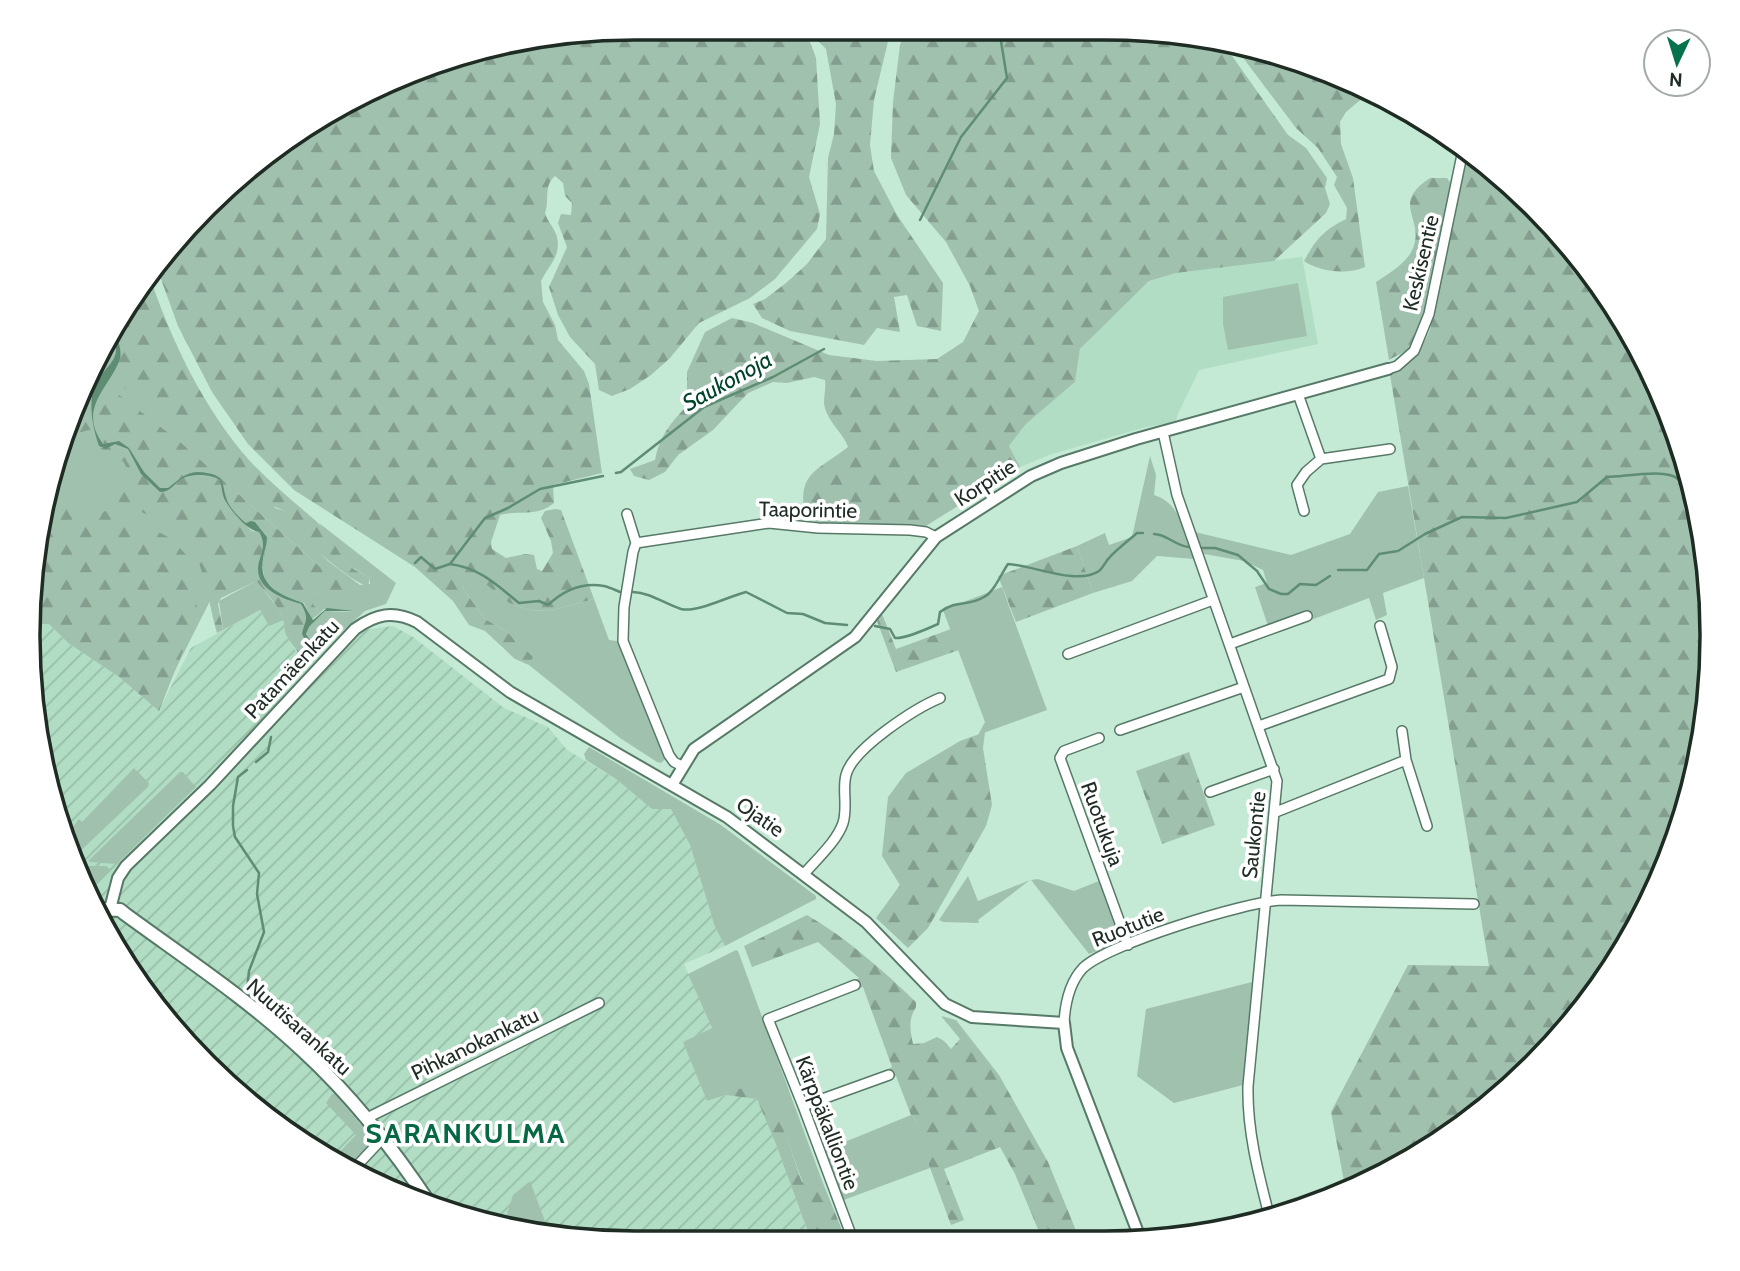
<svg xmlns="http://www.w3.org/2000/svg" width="1740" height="1271" font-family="Cabin,sans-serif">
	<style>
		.built { fill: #b1ddc4 }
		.industrial { fill: url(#industrial-furrows) }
		.green { fill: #a1c1af }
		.forest { fill: url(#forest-firs) }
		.water { fill: #5e8d74 }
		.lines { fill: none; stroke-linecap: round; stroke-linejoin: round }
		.stream { stroke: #5e8d74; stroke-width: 2.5 }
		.minor-casing { stroke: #577967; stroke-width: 12 }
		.tertiary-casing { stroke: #577967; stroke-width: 14 }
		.secondary-casing { stroke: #577967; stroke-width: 16 }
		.minor { stroke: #fff; stroke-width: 9 }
		.tertiary { stroke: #fff; stroke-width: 10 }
		.secondary { stroke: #fff; stroke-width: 12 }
		.labels { text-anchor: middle; stroke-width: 7; stroke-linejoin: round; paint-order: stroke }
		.street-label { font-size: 21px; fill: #1e2c24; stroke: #fff }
		.water-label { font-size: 23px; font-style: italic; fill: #00432a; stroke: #fff }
		.district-label { font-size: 28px; font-weight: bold; letter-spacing: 2px; fill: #076844; stroke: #fff }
		.rim { fill: none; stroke: #1e2c24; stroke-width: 3.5 }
	</style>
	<defs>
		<pattern id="industrial-furrows" width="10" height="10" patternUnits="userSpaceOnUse" patternTransform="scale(1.75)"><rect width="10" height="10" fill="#b1ddc4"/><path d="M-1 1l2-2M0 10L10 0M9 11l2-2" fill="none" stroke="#98bea8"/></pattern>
		<pattern id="forest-firs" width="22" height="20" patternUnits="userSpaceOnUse" patternTransform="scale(1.75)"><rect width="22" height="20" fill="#a1c1af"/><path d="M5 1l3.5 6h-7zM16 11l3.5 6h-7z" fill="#839d8e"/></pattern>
	</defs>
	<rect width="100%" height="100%" fill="#c4e9d4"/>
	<path class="built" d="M1302 257 1318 344 1199 370 1177 416 1176 422 1146 427 1049 455 1020 467 1009 446 1026 424 1075 382 1080 349 1149 281 1176 273Z"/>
	<path class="industrial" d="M260 610 269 625 284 620 286 635 299 656 293 669 294 675 292 679 342 633 393 626 413 637 504 708 548 727 567 750 616 779 652 809 671 808 690 845 715 927 725 946 684 964 712 1028 684 1042 707 1101 730 1094 757 1099 777 1147 811 1240 595 1242 441 1211 332 1162 235 1093 154 1006 74 868 33 714V624H49L68 643 119 677 159 710 191 648Z"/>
	<path class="green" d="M1298 283 1307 336 1228 350 1223 324V297Z
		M134 302 275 508 285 511 289 522 328 561 360 585 370 584V578L348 565 319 523 396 583 386 604 365 611 315 656 314 646 306 634 309 627 325 611 354 612 324 609 320 613 313 604V594L321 591 347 595 319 566 236 492 212 597 156 708 33 556 90 367Z
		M1150 456 1156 475 1154 495C1181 503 1186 535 1194 559L1157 556 1132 581 1093 593 1077 546 1105 533 1109 545 1132 537Z
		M1408 486 1424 578 1383 593 1387 615 1376 620 1369 598 1311 620 1306 612 1268 626 1255 587 1267 583 1263 570 1244 561 1204 554 1195 532 1291 555 1350 534 1378 492Z
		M466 581 487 584 509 603 528 610 550 611 594 599 609 640 617 641 666 758 661 763 657 762 620 738 529 665 532 657 506 631 485 619 462 587Z
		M254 582 258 583 278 608 284 620 269 626 260 610 223 630 219 601Z
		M1002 587 1047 710 978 735 985 722 943 610Z
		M589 747 721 825 816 896V899L725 946 715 927 690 845 671 809H652L616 779 586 760 584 754Z
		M134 768 149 783 148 787 73 858 66 836 79 819 82 822Z
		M180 772H183L196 787 116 864 89 862V860Z
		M84 866H106L110 869 88 891 74 868Z
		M968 876 978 901 1030 880 978 920 979 923 943 922 939 920Z
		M1038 879 1074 891 1099 881 1118 935 1109 938 1111 946 1089 954 1031 880Z
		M736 950 738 951 821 1178 803 1183 771 1096 727 1091 726 1095 707 1101 683 1042 712 1028 688 974Z
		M1252 982 1243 1085 1174 1103 1137 1076 1146 1009Z
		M332 1094H335L370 1136 367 1147 346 1168 331 1161 356 1135 326 1103Z
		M911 1115 917 1122 930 1168 841 1201 825 1150Z
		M530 1181 548 1229 543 1231 512 1225 510 1218 506 1217 513 1195Z"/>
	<path class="forest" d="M635 28H787L810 42 816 58 820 124 809 177 820 214 817 229 775 279 750 298 699 323 670 358 651 375 630 389 612 396 599 390 595 364 570 337 558 315 549 287 567 247 558 223 561 214 571 215 572 203 565 196 563 183 555 176C543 186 550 200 545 213 547 221 553 226 556 234 563 254 549 265 541 281L543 302 555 325 558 340 584 371 589 384 602 473 553 485 554 503C538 517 518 510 500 515L491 542 492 549 506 558 525 554 534 555 537 569 542 571 553 553 551 541 541 518 545 511 555 509 561 510 594 599 550 611 528 610 509 603 487 585 466 582 462 587 485 619 506 631 533 657 529 665 515 659 485 631 469 625 453 601 415 567 294 490 248 444 212 392 178 326 157 268 179 235 298 130 478 49Z
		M806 28 891 29 874 100 870 145 874 171 897 215 943 283 941 331 917 326 907 295 894 297 900 332 877 328 864 345 790 331 762 318 753 304 765 299 786 283 807 264 826 239 828 158 834 134 836 104 826 49Z
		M906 29H1144L1207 42 1230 53 1288 135 1306 148 1327 178 1325 188 1330 204 1326 213 1274 261 1176 273 1149 281 1080 349 1075 382 1026 424 1009 446 1020 467 926 526 818 523 805 517C797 472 816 472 848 447 843 432 826 421 824 403 824 396 826 388 825 380L814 377 787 383 773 382 748 393 713 430 678 455 665 472 649 480 634 476 630 469 655 460C659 437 671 422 687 406V372L705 332 732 318 753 323 829 355 877 361 937 359 963 342 979 311 970 286 946 242 906 195 891 158 893 102 900 45Z
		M1230 43 1261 49 1365 96 1346 112 1340 122 1341 144 1353 178 1365 267C1347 275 1320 272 1304 261 1316 239 1324 230 1346 219L1347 208 1334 185 1337 177 1318 148 1296 128 1238 51Z
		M1467 154 1586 265 1649 366 1691 478 1711 595 1707 714 1680 830 1631 939 1562 1036 1475 1117 1346 1192 1331 1112 1408 965 1489 966 1390 375C1410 362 1421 351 1430 330Z
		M1430 178H1447L1452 185C1445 217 1429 329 1408 349 1404 353 1395 356 1389 360L1376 282C1388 274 1402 266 1410 254 1430 220 1387 206 1430 178Z
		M150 278C173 344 203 407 249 460 270 483 293 501 316 521 329 533 337 551 348 564 354 571 363 573 370 578L368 586C355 585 296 535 289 522 287 519 286 515 285 511L270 505 109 376C120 358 123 353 114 332Z
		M111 336C121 348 116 356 108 368L95 361Z
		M105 384 180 442 319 566 348 586 350 592 346 595 314 593 313 604 320 613 312 619 304 603 282 596 265 582 262 564 267 537 255 522 246 523 240 519 252 531 259 532C265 542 263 548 260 558 252 587 278 598 301 604L307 615V624C298 636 310 642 313 654L294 675 293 669C305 652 294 650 286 635 284 630 285 625 283 619 279 606 267 594 258 583L254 582 221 598 218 604 223 630 217 633C209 606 206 573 192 548 179 526 127 505 103 495L105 487 120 484 126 467 124 462 112 457 100 448H108L115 444 126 447 118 441 105 445C89 427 93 402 105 384Z
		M96 385 91 415 93 429 70 435 82 395 87 394Z
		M51 497 69 506 123 514 172 539 188 557 197 584V615L159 711 119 677 68 643 49 624H33V556Z
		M1077 546 1093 593 1016 622 998 576Z
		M882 614 896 649 951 629 959 650 896 672 877 621Z
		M985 732 983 748 992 805 986 826 928 928 908 948 876 918 900 885 882 856 888 797 906 773 960 741Z
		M1189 752 1215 825 1162 844 1136 771Z
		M807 915C848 939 881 969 916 1002V1007C908 1020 910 1029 913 1044L924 1043 937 1037 944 1041 951 1049 960 1039 941 1016 956 1020 999 1075 1048 1162 1079 1238 1042 1239 1015 1174 1000 1147 944 1169 964 1220 951 1225 922 1146 917 1122 911 1115 896 1076 891 1078 888 1069 892 1067 863 987 859 988 855 980 859 978 818 942 752 967 744 946Z
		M751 1087 772 1096 802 1182 821 1178 846 1240H811L777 1147 757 1099 726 1095 727 1091Z"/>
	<path class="water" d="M114 332C118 339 122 350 120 359 109 389 77 408 103 444L119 441 129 448 144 472 160 488H168C181 478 189 469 207 473 212 474 218 475 221 480 224 485 224 492 226 497 228 506 238 517 246 523L251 521 255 522 267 537C267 546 264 551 263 559 258 587 281 595 303 603L313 620 327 608 354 611H325L309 627 306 634 314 646 315 655 292 679 291 678 313 654 302 634C305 619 310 620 301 604 280 598 250 587 260 558 263 548 265 542 259 532 247 530 233 513 226 502 222 496 222 487 220 480 210 474 190 473 180 480 172 486 170 492 160 492L141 474 128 449 115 444 106 449 99 446C93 428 89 410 93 390 98 369 128 359 111 336Z"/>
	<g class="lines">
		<path class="stream" d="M920 220 961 137 1007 78 999 29
			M616 473 621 472 704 407 773 377 824 349
			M1154 534C1167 534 1175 546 1189 547
			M1202 548H1215L1238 555 1257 571 1269 589 1281 594H1288L1300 584 1316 585 1330 576
			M415 563 421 557 435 569 450 564 485 518 508 508 540 489 603 476
			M450 564C480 568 497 585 519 603L539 601 548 605C563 591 582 582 604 586 609 587 615 590 620 592
			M1338 570H1367L1379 554 1398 551 1425 534 1462 517 1506 518 1577 502 1607 477C1624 477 1666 468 1678 479 1685 486 1682 492 1684 500 1685 505 1691 509 1694 513L1692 520 1699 522
			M633 592C651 593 663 603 681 609 697 613 729 596 746 592L787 613 803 614 825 623 847 625
			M875 626 890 629 895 638C905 639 927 629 938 624L940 612C958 599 968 607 984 597 994 592 1001 574 1008 564 1033 565 1077 586 1099 571 1104 567 1105 562 1109 558 1117 549 1128 541 1137 533H1143
			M256 762 268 752 271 737
			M247 770 238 777 233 806V826L235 837 259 873 257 894 264 932 249 971 247 990"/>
		<g class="minor-casing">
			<path id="minor" d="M1388 369 1397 366 1414 351 1429 314 1463 150
				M1298 394 1321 459 1390 449
				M1163 432 1177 495 1277 781 1248 1086C1247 1130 1258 1172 1269 1215
				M1304 511 1297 485 1306 472 1321 459
				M627 514 636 543 633 552 624 607 623 641 669 755 674 762 682 766
				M636 543 769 523 818 528 910 530 926 532 936 537
				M1230 644 1307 616
				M1068 654 1213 600
				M1259 726 1389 679 1392 667 1380 626
				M1120 730 1244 687
				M1099 738 1064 751 1060 758 1128 945
				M1406 760 1427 826
				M1210 792 1274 769
				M1276 812 1406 760 1402 731
				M804 874C817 859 837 841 843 823 848 807 842 790 846 775 853 748 916 708 940 698
				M1064 1023C1065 1004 1069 983 1083 968 1108 944 1245 902 1281 900L1474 904
				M803 1106 889 1075
				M367 1118 599 1003
				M352 1171 383 1138
				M853 1240 803 1106 768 1019 855 985"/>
		</g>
		<g class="tertiary-casing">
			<path id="tertiary" d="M672 785 694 749 855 637 936 537 1031 476 1061 463 1136 439 1388 369
				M110 909 118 878 126 866 210 785 355 629C376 614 393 610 417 622L510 692 727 817 866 922 945 1004 972 1017 1064 1023 1067 1048 1140 1238"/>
		</g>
		<g class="secondary-casing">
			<path id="secondary" d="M98 909 120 910 125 914C185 958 249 1000 303 1051 353 1097 395 1151 432 1207"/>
		</g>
		<use href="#minor" class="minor"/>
		<use href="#tertiary" class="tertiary"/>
		<use href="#secondary" class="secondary"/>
	</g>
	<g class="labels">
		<g class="street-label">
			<text transform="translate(1421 263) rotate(-77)" y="7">Keskisentie</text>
			<text transform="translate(985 483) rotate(-33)" y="7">Korpitie</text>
			<text transform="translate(808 510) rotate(1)" y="7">Taaporintie</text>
			<text transform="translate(292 669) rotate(-47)" y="7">Patamäenkatu</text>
			<text transform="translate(760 817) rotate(35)" y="7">Ojatie</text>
			<text transform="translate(1102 824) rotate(70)" y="7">Ruotukuja</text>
			<text transform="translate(1254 835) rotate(-84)" y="7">Saukontie</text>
			<text transform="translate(1128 927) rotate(-22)" y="7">Ruotutie</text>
			<text transform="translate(299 1027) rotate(42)" y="7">Nuutisarankatu</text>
			<text transform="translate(475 1044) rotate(-26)" y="7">Pihkanokankatu</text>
			<text transform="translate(827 1123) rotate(69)" y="7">Kärppäkalliontie</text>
		</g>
		<g class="water-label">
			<text transform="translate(727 381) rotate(-29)" y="8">Saukonoja</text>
		</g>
		<g class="district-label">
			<text x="466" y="1143">SARANKULMA</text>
		</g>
	</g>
	<path d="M0 0H1740V1271H0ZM635 40H1105A595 595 0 0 1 1700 635V636A595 595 0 0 1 1105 1231H635A595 595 0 0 1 40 636V635A595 595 0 0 1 635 40Z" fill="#fff" fill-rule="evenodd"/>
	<path class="rim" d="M635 40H1105A595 595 0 0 1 1700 635V636A595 595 0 0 1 1105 1231H635A595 595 0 0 1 40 636V635A595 595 0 0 1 635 40Z"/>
	<g transform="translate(1677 63) rotate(184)"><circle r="33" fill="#ffffff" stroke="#a5aba7" stroke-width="2"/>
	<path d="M0-5L12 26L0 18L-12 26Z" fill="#05724b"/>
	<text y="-10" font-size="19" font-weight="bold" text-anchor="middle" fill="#1e2c24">N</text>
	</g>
</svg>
